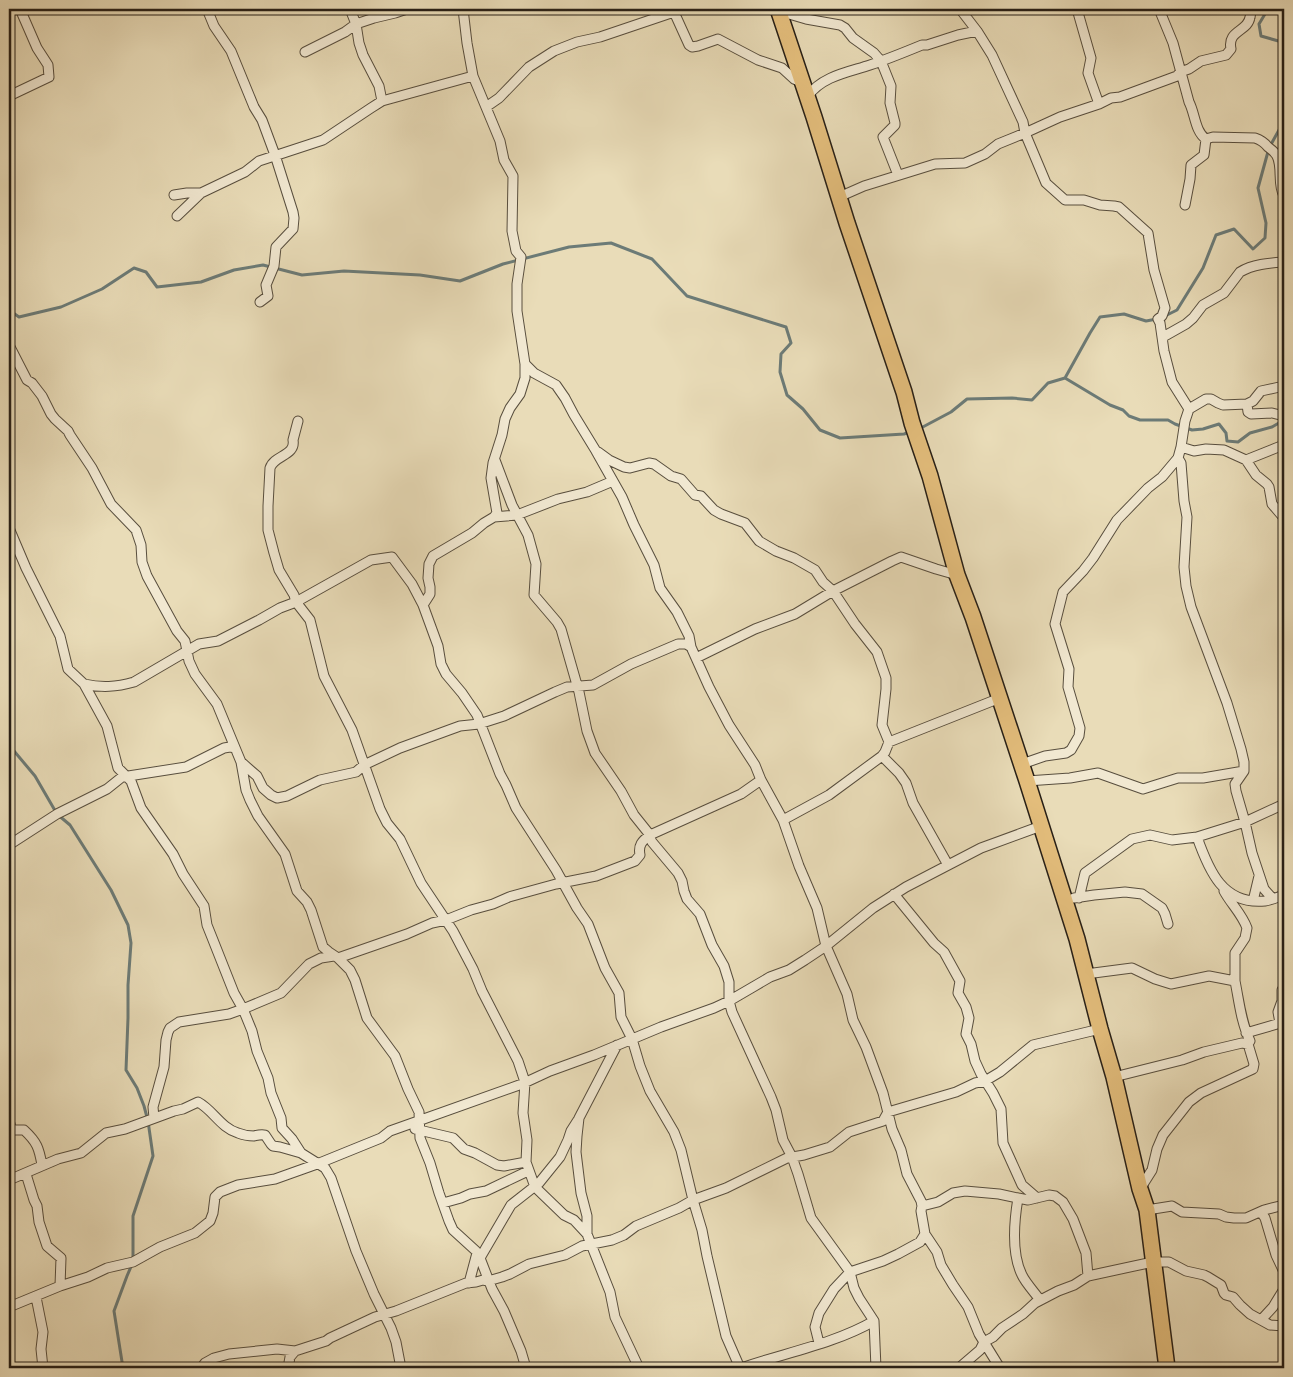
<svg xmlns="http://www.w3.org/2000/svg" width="1293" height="1377" font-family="'IM FELL French Canon',serif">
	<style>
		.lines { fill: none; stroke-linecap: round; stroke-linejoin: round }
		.stream { stroke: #6c7b77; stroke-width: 3 }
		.street-casing { stroke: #584e3e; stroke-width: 11 }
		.highway-casing { stroke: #271f16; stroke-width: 18 }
		.street { stroke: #f1e8d1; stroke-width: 9 }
		.highway { stroke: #e4be7c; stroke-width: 15 }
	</style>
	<rect width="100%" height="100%" fill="#e9dcb8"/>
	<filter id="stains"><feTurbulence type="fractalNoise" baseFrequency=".004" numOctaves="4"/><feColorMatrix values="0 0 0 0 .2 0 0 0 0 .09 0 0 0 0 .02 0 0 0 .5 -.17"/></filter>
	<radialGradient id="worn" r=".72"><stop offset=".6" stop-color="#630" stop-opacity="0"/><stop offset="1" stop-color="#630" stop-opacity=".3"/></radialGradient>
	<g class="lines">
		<path class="stream" d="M1268 9 1259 24 1261 36 1282 42 1284 48
			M9 310 19 317 61 307 102 289 134 268 146 272 157 287 201 282 234 270 263 265 302 275 344 271 420 275 460 281 503 264 569 247 611 243 652 259 687 296 786 327 791 343 781 354 780 372 787 395 803 409 820 430 840 438 904 434 910 432
			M1165 316 1177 310 1203 268 1216 235 1234 229 1253 249 1265 238 1266 223 1258 188 1269 148 1284 121
			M1065 378 1110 405 1123 410 1129 416 1140 420H1168L1175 424 1192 430 1203 429 1219 424 1226 433 1227 441 1238 442 1250 433 1272 427 1284 420
			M919 429 951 412 967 399 1012 398 1032 400 1048 383 1065 378 1090 333 1100 317 1124 314 1146 321 1157 319
			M9 745 35 776 57 814 70 825 111 890 128 925 131 943 128 985V1018L126 1070 137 1088 144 1106 148 1121 153 1156 133 1216V1262L127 1276 114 1311 123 1368"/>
		<g class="street-casing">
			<path id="street" d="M207 9 214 26 231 51 254 107 262 120 275 155 293 212 294 218 293 229 276 247 274 266 266 285 268 296 260 302
				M350 9 356 24 359 43 363 55 379 86 382 101
				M960 9 977 31 992 55 1023 122 1025 133 1046 183 1065 200H1084L1100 205 1114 206 1119 207 1148 233 1154 270 1165 308 1162 316 1158 319 1160 323 1164 351 1172 382 1189 409 1185 421 1181 447 1178 458 1162 477 1148 488 1117 520 1093 558 1083 571 1063 592 1055 624 1069 669 1068 687 1080 728 1079 736 1071 750 1066 753 1045 756 1022 764
				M1077 9 1091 58 1088 73 1099 104
				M1159 9 1173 43 1189 102C1195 113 1195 132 1206 139L1213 137 1255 138C1261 140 1264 142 1268 147 1272 150 1275 152 1277 156 1283 168 1277 184 1284 196
				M674 12 689 45 692 47 698 46 718 39 758 60 782 68 794 79 802 82
				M780 14H789L806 19 840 25 845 28 853 38 874 53 881 61 891 86 890 103 895 123V125L883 137 898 175
				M305 52 345 32 356 24 374 18 395 13 407 9
				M9 96 49 77 48 65 37 48 20 9
				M808 96C822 76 849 72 870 65 888 59 905 52 922 45H927L958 35 977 31
				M486 107 499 98 529 67 554 51 577 42 600 37 674 12 673 9
				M174 195 187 193H201
				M839 197 864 186 935 164 965 163 985 154 998 144 1025 133 1060 117 1099 104 1111 98 1120 97 1177 76 1180 72 1189 69 1201 61 1226 55 1231 49C1227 30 1248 32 1250 17 1251 16 1250 11 1249 9
				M1185 205 1190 179 1191 165 1204 155 1206 139
				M177 216 201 193 245 172 259 161 323 140 371 108 382 101 473 76
				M1163 337 1186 324 1193 318 1203 305 1224 293 1240 272C1253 264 1270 263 1284 262
				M9 345 27 380 32 383 42 396 51 414 55 419 68 431 70 435 92 468 111 504 136 530 141 545 142 562 147 576 177 631 185 641 189 661 195 674 217 704 241 762 246 790 250 800 258 816 285 854 297 891 307 902 311 910 323 947 329 952 338 958 350 970 355 980 367 1018 395 1056 408 1089 419 1112 420 1138 430 1163 439 1193 449 1221 453 1230 476 1251 480 1258 492 1289 504 1311 521 1351 526 1368
				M525 364 534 373 556 385 565 398 574 415 596 451 622 497 634 525 654 565 660 588 677 612 689 636 691 647 709 687 729 725 755 765 761 780 783 820 799 866 817 908 826 946 847 994 853 1020 866 1047 883 1093 892 1129 901 1150 907 1174 921 1201 922 1206 921 1211 925 1234 937 1252 941 1265 953 1285 968 1307 979 1334 1000 1368
				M1247 404 1248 412 1251 414 1272 413 1284 416
				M1189 409 1206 399H1211L1218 403 1223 405 1247 404 1253 401 1261 391 1284 386
				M298 421 293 440C296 456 274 455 270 468L268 506V530L274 553 279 570 294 595 296 602 310 620 324 676 352 730 380 809 387 823 400 839 421 883 453 931 473 969 482 991 518 1061 525 1082 523 1113 527 1140 526 1162 535 1187 564 1215 574 1220 587 1234
				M1181 447 1194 451 1206 449 1224 450 1246 460 1281 446 1284 447
				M598 452 609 460 624 467 630 468 649 463 654 464 671 476 681 479 695 495 701 496 714 510 721 514 745 523 759 541 776 551 794 558 815 570 823 582 833 591 855 624 877 652 886 678V689L882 725 889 742
				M1178 458 1181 463 1184 501 1187 517 1184 567 1186 586 1191 607 1227 703 1241 749 1244 762V771L1235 784 1236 791 1245 822 1252 853 1264 889 1273 899
				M495 460 512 505 528 535 536 564 534 595 557 622 561 629 579 692 587 731 595 753 621 791 634 815 650 835V838L652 842 678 873 682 881 684 891 687 899 700 914 712 945 724 966 729 982V1001L732 1012 771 1097 776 1110 783 1140 792 1157 798 1174 811 1218 850 1272 854 1288 859 1298 874 1321 876 1368
				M1246 460 1256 475 1267 484 1269 487 1272 504 1284 518
				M494 517 517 515 558 499 587 492 613 481
				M9 528 26 568 60 636 68 669 84 684 107 726 118 768 131 781 141 808 173 854 183 874 204 906 207 925 213 940 234 993 243 1009 252 1031 257 1051 268 1078 271 1093 281 1118 282 1128 292 1139 301 1153 325 1168 331 1178 356 1251 374 1294 391 1328 396 1342 401 1368
				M1284 538V553
				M423 605 430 594V587L428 578 429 564 433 556 472 533 484 523 494 517 497 513 491 478 493 463 502 435 505 419 510 408 520 394 525 378V364L517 311V284L521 257 516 251 512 231 513 176 504 160 500 141 473 76 467 43 463 9
				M696 658 755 629 795 614 833 591 892 561 901 557 936 569 957 575
				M84 684C102 688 116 687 134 682L199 644 218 641 259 620 280 608 296 602 371 560 392 557 412 584 423 605 438 646 441 664 446 674 462 693 477 715 500 774 506 785 516 808 556 870 577 908 588 924 605 968 619 993 621 1017 632 1039 640 1066 650 1091 674 1132 681 1150 693 1200 702 1230 707 1256 726 1336 740 1368
				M882 756 899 773 906 783 913 803 948 865
				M241 762 257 776 263 788 271 795 277 798 287 796 320 780 356 772 364 765 400 748 449 730 460 726 479 724 504 716 555 692 567 687 593 685 631 664 678 644H686L691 647
				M1027 781 1070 778 1098 773 1143 789 1178 778H1203L1244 771
				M783 820 829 795 882 756 885 752 889 742 1000 698
				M1197 837C1209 871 1223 905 1265 901 1272 900 1278 897 1284 895
				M9 845 57 814 107 789 122 777 186 767 224 748 230 747 234 748
				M1224 891C1231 904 1242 914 1247 928L1245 938 1235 953V981
				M894 894 934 943 944 952 960 981 958 993 966 1007 969 1018 966 1034 971 1044 975 1061 981 1074 993 1093 1001 1109 1003 1143 1022 1185 1037 1198
				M1074 898 1094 895 1125 892 1142 894 1162 908 1165 914 1168 924
				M1079 898 1085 873 1132 839 1150 835 1172 840 1197 837 1245 822 1284 804
				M1253 901 1259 876
				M338 958 407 934 432 923 446 920 471 910 493 904 509 897 556 884 596 876 635 861 640 855C638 845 642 841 650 835L741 794 761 780
				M1086 974 1132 968 1155 979 1171 984 1209 976 1235 981C1239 1001 1241 1022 1250 1041L1248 1044 1254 1064 1253 1069 1201 1093 1189 1102 1163 1135 1157 1149 1152 1170 1140 1189
				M1280 1023 1278 1012 1282 1001V990L1284 987
				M1246 1033 1284 1022
				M617 1045 579 1118 577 1136 576 1152 581 1193 587 1216V1234L610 1292 615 1317 639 1368
				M1114 1077 1182 1060 1204 1052 1242 1043 1248 1044
				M154 1118 153 1107 164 1067 166 1040 168 1032 170 1028 179 1022 229 1014 243 1009 281 993 309 964 321 958 334 956
				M9 1121 12 1130H24C37 1142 39 1148 42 1165
				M415 1129 453 1138 464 1149 475 1153 497 1165 504 1166 526 1162
				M26 1174 34 1200 37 1206 39 1222 47 1246 61 1258 60 1286
				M9 1180 58 1159 81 1153 106 1133 125 1129 174 1111 183 1109 198 1102C213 1110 221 1128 238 1133 243 1135 249 1136 254 1136 258 1135 261 1134 265 1135L271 1144 273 1146 280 1147 301 1153
				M1018 1198 1028 1200 1049 1195 1055 1196 1063 1202 1073 1219 1086 1253 1088 1276 1153 1262H1169L1186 1271 1204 1275 1208 1277 1221 1285 1224 1293 1226 1295 1233 1297 1240 1305 1250 1314 1270 1325 1284 1326
				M443 1203 461 1198 470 1194 486 1191 528 1171
				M922 1206 938 1202 953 1193 965 1191 999 1194 1018 1198C1014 1222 1011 1253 1022 1275 1025 1282 1035 1293 1040 1300
				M1147 1210 1172 1206 1182 1212 1219 1214 1226 1217 1234 1218H1246L1264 1210 1284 1205
				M1261 1212 1265 1218 1276 1255 1284 1272
				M480 1258 511 1205 539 1183 560 1157 568 1140 571 1131 578 1120
				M469 1283 477 1253
				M36 1297 43 1332 41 1349 43 1368
				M9 1307 60 1286 88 1277 107 1268 133 1262 160 1247 195 1233 210 1221 213 1213 215 1197 220 1192 238 1185 275 1179 317 1164 381 1138 390 1131 522 1084 550 1071 594 1055 661 1027 714 1008 729 1001 753 987 770 977 789 970 805 960 826 946 873 908 906 887 981 848 1041 826
				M1261 1320 1273 1307 1284 1289
				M819 1343 815 1327 819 1313 834 1289 850 1272 883 1261 898 1254 920 1242 925 1234
				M201 1368 205 1363 214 1358 229 1354 277 1349 295 1351 326 1341 330 1338 375 1317 396 1311 466 1283 476 1282 483 1280 488 1281 502 1277 510 1274 529 1264 565 1255 582 1246 612 1240 624 1235 636 1226 679 1208 693 1200 726 1188 787 1158 804 1155 830 1147 849 1132 883 1121 888 1112 956 1092 975 1083 985 1081 1000 1072 1033 1045 1100 1029
				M288 1368 290 1357 295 1351
				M741 1368C784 1353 834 1344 874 1321
				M959 1368 980 1350 984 1342 993 1337 1002 1328 1023 1314 1035 1303 1058 1291 1074 1285 1088 1276"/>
		</g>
		<g class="highway-casing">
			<path id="highway" d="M778 9 814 117 847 223 904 392 912 423 930 476 957 575 973 617 1027 781 1077 939 1100 1029 1114 1077 1140 1189 1147 1210 1167 1368"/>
		</g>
		<use href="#street" class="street"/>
		<use href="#highway" class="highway"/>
	</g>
	<rect width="1293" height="1377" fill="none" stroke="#e9dcb8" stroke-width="30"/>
	<rect x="10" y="10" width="1273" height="1357" fill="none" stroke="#271f16" stroke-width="2.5"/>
	<rect x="15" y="15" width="1263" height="1347" fill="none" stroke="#271f16"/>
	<rect width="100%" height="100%" filter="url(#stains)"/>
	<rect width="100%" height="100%" fill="url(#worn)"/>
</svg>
